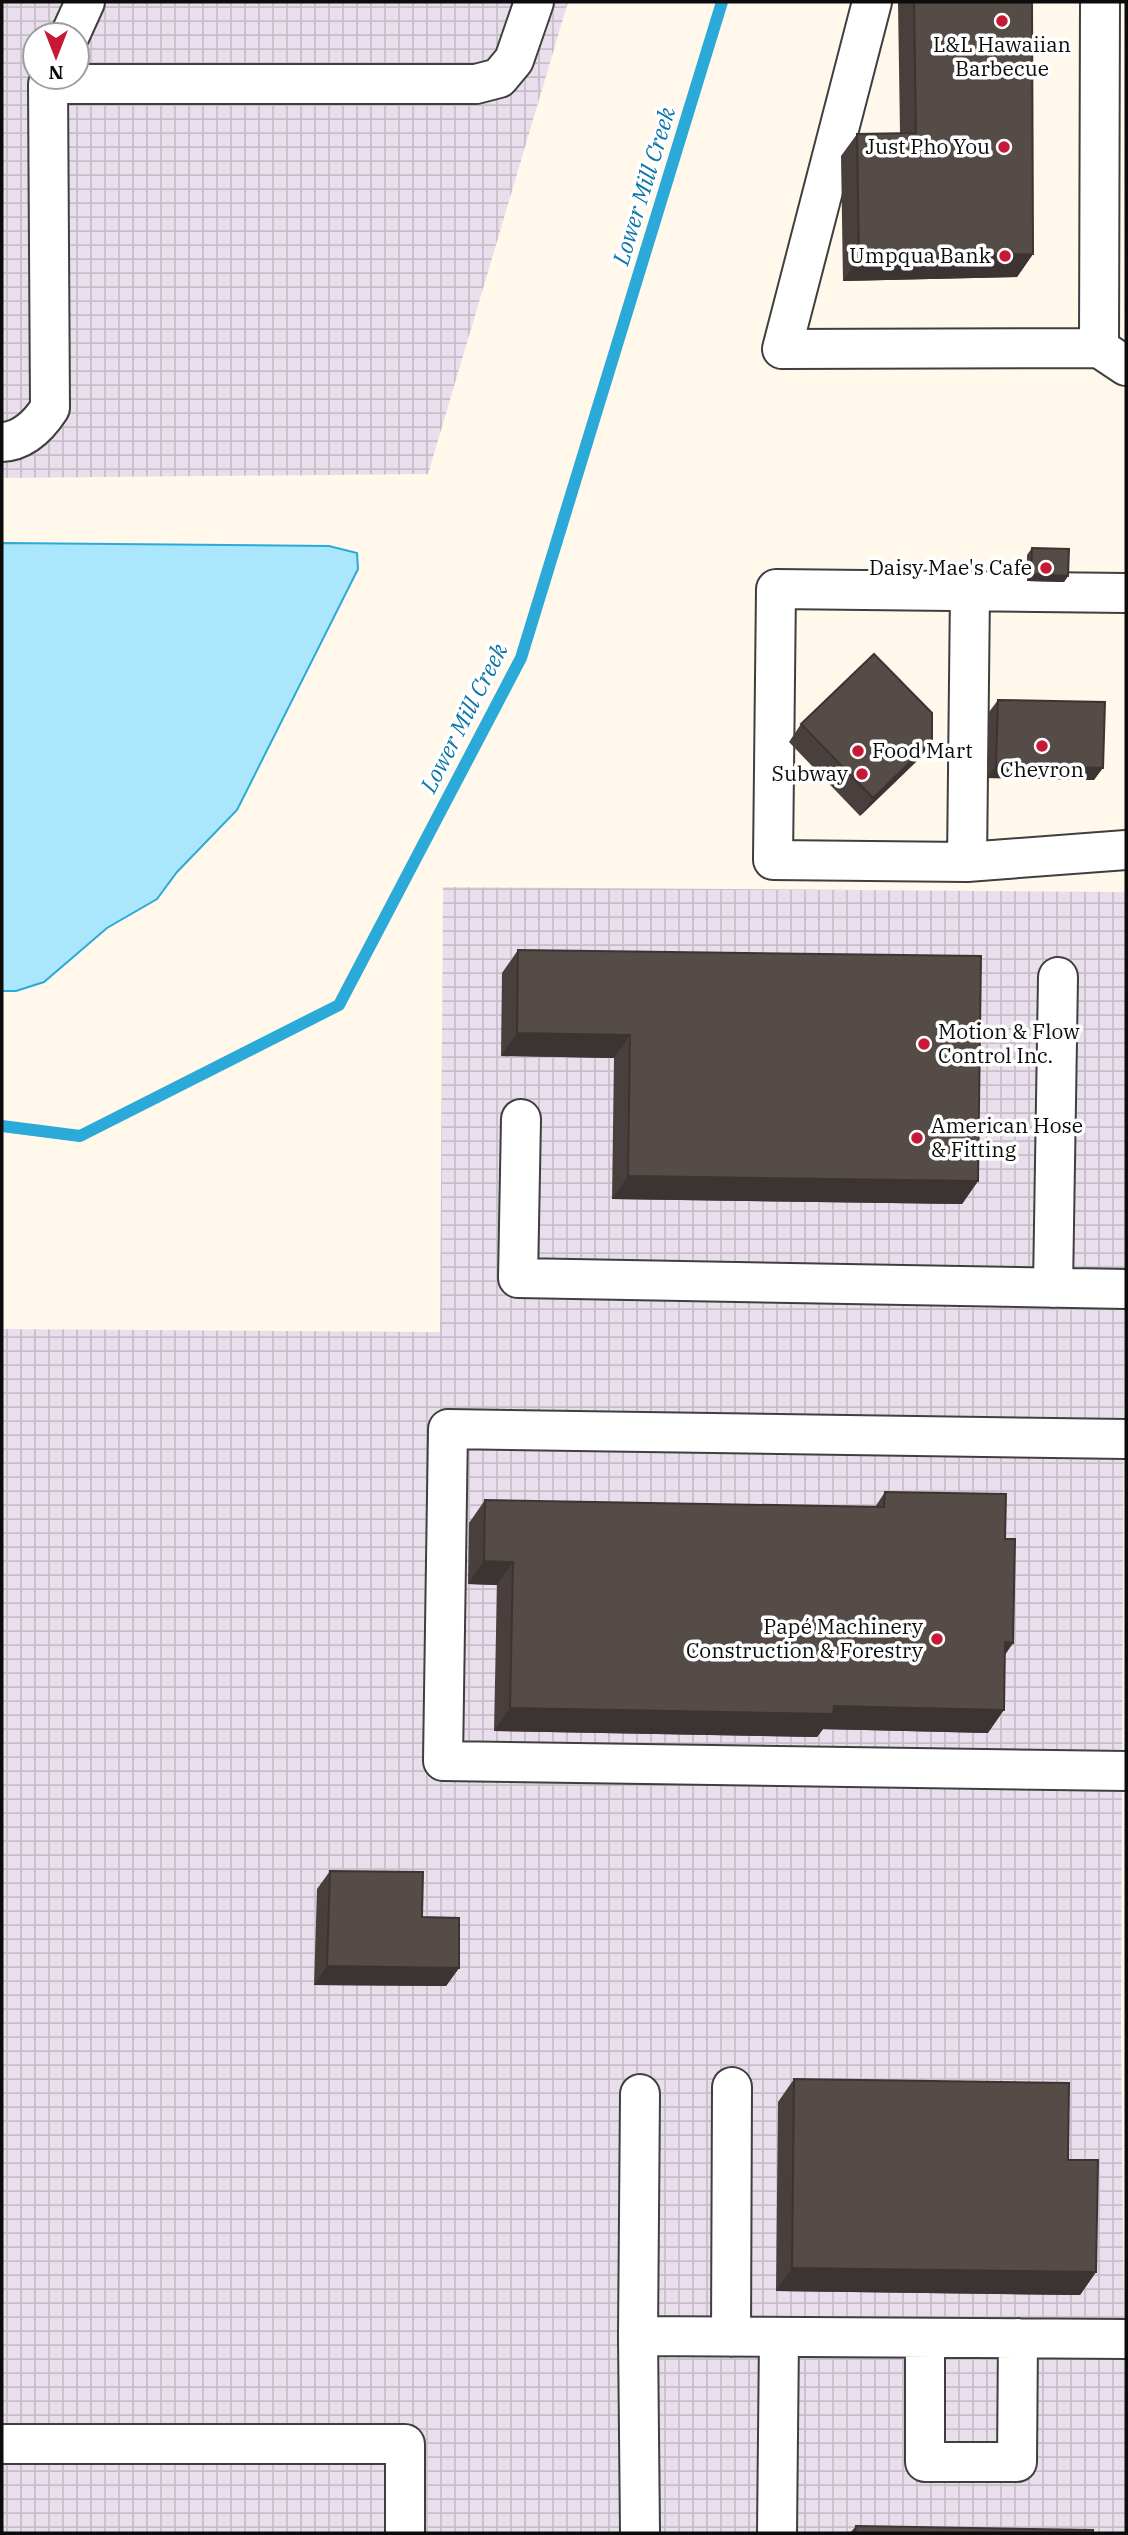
<svg xmlns="http://www.w3.org/2000/svg" width="1128" height="2535" font-family="'IBM Plex Serif',serif">
	<style>
		.industrial { fill: url(#industrial-grid); fill-rule: evenodd }
		.water { fill: #aae7fc; stroke: #2ba9d9; stroke-width: 2 }
		.lines { fill: none; stroke-linecap: round; stroke-linejoin: round }
		.stream { stroke: #2ba9d9; stroke-width: 12 }
		.minor-casing { stroke: #3f3f3f; stroke-width: 42 }
		.minor { stroke: #fff; stroke-width: 38 }
		.wall { fill: #49403d }
		.shaded-wall { fill: #3c3432 }
		.building { fill: #554b47; stroke: #3c3432; stroke-width: 2 }
		.poi-dot { fill: #c71836; stroke: #fff; stroke-width: 2.5 }
		.labels { text-anchor: middle; stroke-width: 7; stroke-linejoin: round; paint-order: stroke }
		.poi-label { font-size: 21px; fill: #0c0c0c; stroke: #fff; text-anchor: end }
		.water-label { font-size: 23px; font-style: italic; fill: #0b77a8; stroke: #fff }
	</style>
	<defs>
		<pattern id="industrial-grid" width="8" height="8" patternUnits="userSpaceOnUse" patternTransform="scale(1.75)"><rect width="8" height="8" fill="#e9dfec"/><path d="M0 4h8M4 0v8" fill="none" stroke="#c7bec9"/></pattern>
	</defs>
	<rect width="100%" height="100%" fill="#fff8eb"/>
	<path class="industrial" d="M2 2H568L428 474 2 478ZM35 35H77V77H35Z
		M443 887 1126 892 1121 2029 1126 2533H2V1329L440 1332Z"/>
	<path class="water" d="M2 543 329 546 357 553 358 569 237 810 177 872 157 899 107 928 44 982 16 991H2Z"/>
	<g class="lines">
		<path class="stream" d="M2 1126 80 1136 339 1005 521 658 722 2"/>
		<g class="minor-casing">
			<path id="minor" d="M872 2 782 349 1099 348
				M1100 2 1099 348 1126 366
				M70 35 85 2
				M2 442C24 441 39 425 50 408L48 84H476L499 78 514 60 534 2
				M1126 593 776 589 773 860 967 862 1126 850
				M967 862 970 591
				M521 1119 518 1278 1126 1289
				M1053 1288 1058 977
				M1126 1439 448 1429 443 1761 1126 1771
				M640 2094 638 2336 1126 2339
				M638 2336 640 2533
				M731 2337 732 2087
				M925 2338V2462H1017L1018 2338
				M2 2444H405V2533
				M777 2533 779 2337"/>
		</g>
		<use href="#minor" class="minor"/>
	</g>
	<path class="wall" d="M898 2H1032L1033 254 1017 277 843 281 841 156 857 134 900 133Z
		M1032 548 1068 576 1064 582 1027 581V555Z
		M998 700 1094 780 987 778 989 712Z
		M801 724 932 741 919 759 860 816 789 742Z
		M518 950 978 1181 962 1204 612 1199 614 1058 501 1056 502 973Z
		M885 1492 1005 1539 1013 1643 1005 1655 988 1733 823 1729 817 1737 494 1731 497 1585 468 1584 469 1523 485 1500 875 1507Z
		M330 1871 422 1917 459 1968 446 1986 314 1985 317 1889Z
		M794 2079 1068 2160 1096 2272 1080 2295 776 2291 778 2102Z
		M856 2526 1093 2533H850Z"/>
	<path class="shaded-wall" d="M1033 254 1017 277 843 281 859 258Z
		M1031 574 1068 576 1064 582 1027 581Z
		M932 741 919 759 860 816 873 798Z
		M996 765 1103 768 1094 780 987 778Z
		M517 1033 630 1035 614 1058 501 1056Z
		M628 1176 978 1181 962 1204 612 1199Z
		M484 1561 513 1562 497 1585 468 1584Z
		M1005 1642 1013 1643 997 1665Z
		M834 1706 1004 1710 988 1733 823 1729 817 1737 494 1731 510 1708Z
		M327 1966 459 1968 446 1986 314 1985Z
		M792 2268 1096 2272 1080 2295 776 2291Z"/>
	<path class="building" d="M914 2H1032L1033 254 859 258 857 134 916 133Z
		M1032 548 1069 549 1068 576 1031 574Z
		M874 654 932 713V741L873 798 801 724Z
		M998 700 1105 702 1103 768 996 765Z
		M518 950 981 956 978 1181 628 1176 630 1035 517 1033Z
		M885 1492 1006 1494 1005 1539H1015L1013 1643 1005 1642 1004 1710 834 1706 833 1714 510 1708 513 1562 484 1561 485 1500 884 1507Z
		M330 1871 423 1872 422 1917 459 1918V1968L327 1966Z
		M794 2079 1069 2083 1068 2160H1098L1096 2272 792 2268Z
		M856 2526 1093 2530V2533H855Z"/>
	<g class="poi-dot">
		<circle cx="1002" cy="21" r="7"/>
		<circle cx="1004" cy="147" r="7"/>
		<circle cx="1005" cy="256" r="7"/>
		<circle cx="1046" cy="568" r="7"/>
		<circle cx="1042" cy="746" r="7"/>
		<circle cx="858" cy="751" r="7"/>
		<circle cx="862" cy="774" r="7"/>
		<circle cx="924" cy="1044" r="7"/>
		<circle cx="917" cy="1138" r="7"/>
		<circle cx="937" cy="1639" r="7"/>
	</g>
	<g class="labels">
		<g class="poi-label">
			<text x="1002" y="52" text-anchor="middle">L&amp;L Hawaiian<tspan x="1002" dy="24">Barbecue</tspan></text>
			<text x="990" y="154">Just Pho You</text>
			<text x="991" y="263">Umpqua Bank</text>
			<text x="1032" y="575">Daisy Mae's Cafe</text>
			<text x="872" y="758" text-anchor="start">Food Mart</text>
			<text x="1042" y="777" text-anchor="middle">Chevron</text>
			<text x="848" y="781">Subway</text>
			<text x="938" y="1039" text-anchor="start">Motion &amp; Flow<tspan x="938" dy="24">Control Inc.</tspan></text>
			<text x="931" y="1133" text-anchor="start">American Hose<tspan x="931" dy="24">&amp; Fitting</tspan></text>
			<text x="923" y="1634">Papé Machinery<tspan x="923" dy="24">Construction &amp; Forestry</tspan></text>
		</g>
		<g class="water-label">
			<text transform="translate(644 186) rotate(-73)" y="8">Lower Mill Creek</text>
			<text transform="translate(464 718) rotate(-63)" y="8">Lower Mill Creek</text>
		</g>
	</g>
	<rect width="1128" height="2535" fill="none" stroke="#0c0c0c" stroke-width="7"/>
	<g transform="translate(56 56) rotate(180)"><circle r="33" fill="#ffffff" stroke="#9e9e9e" stroke-width="2"/>
	<path d="M0-5L12 26L0 18L-12 26Z" fill="#c71836"/>
	<text y="-10" font-size="19" font-weight="bold" text-anchor="middle" fill="#0c0c0c">N</text>
	</g>
</svg>
